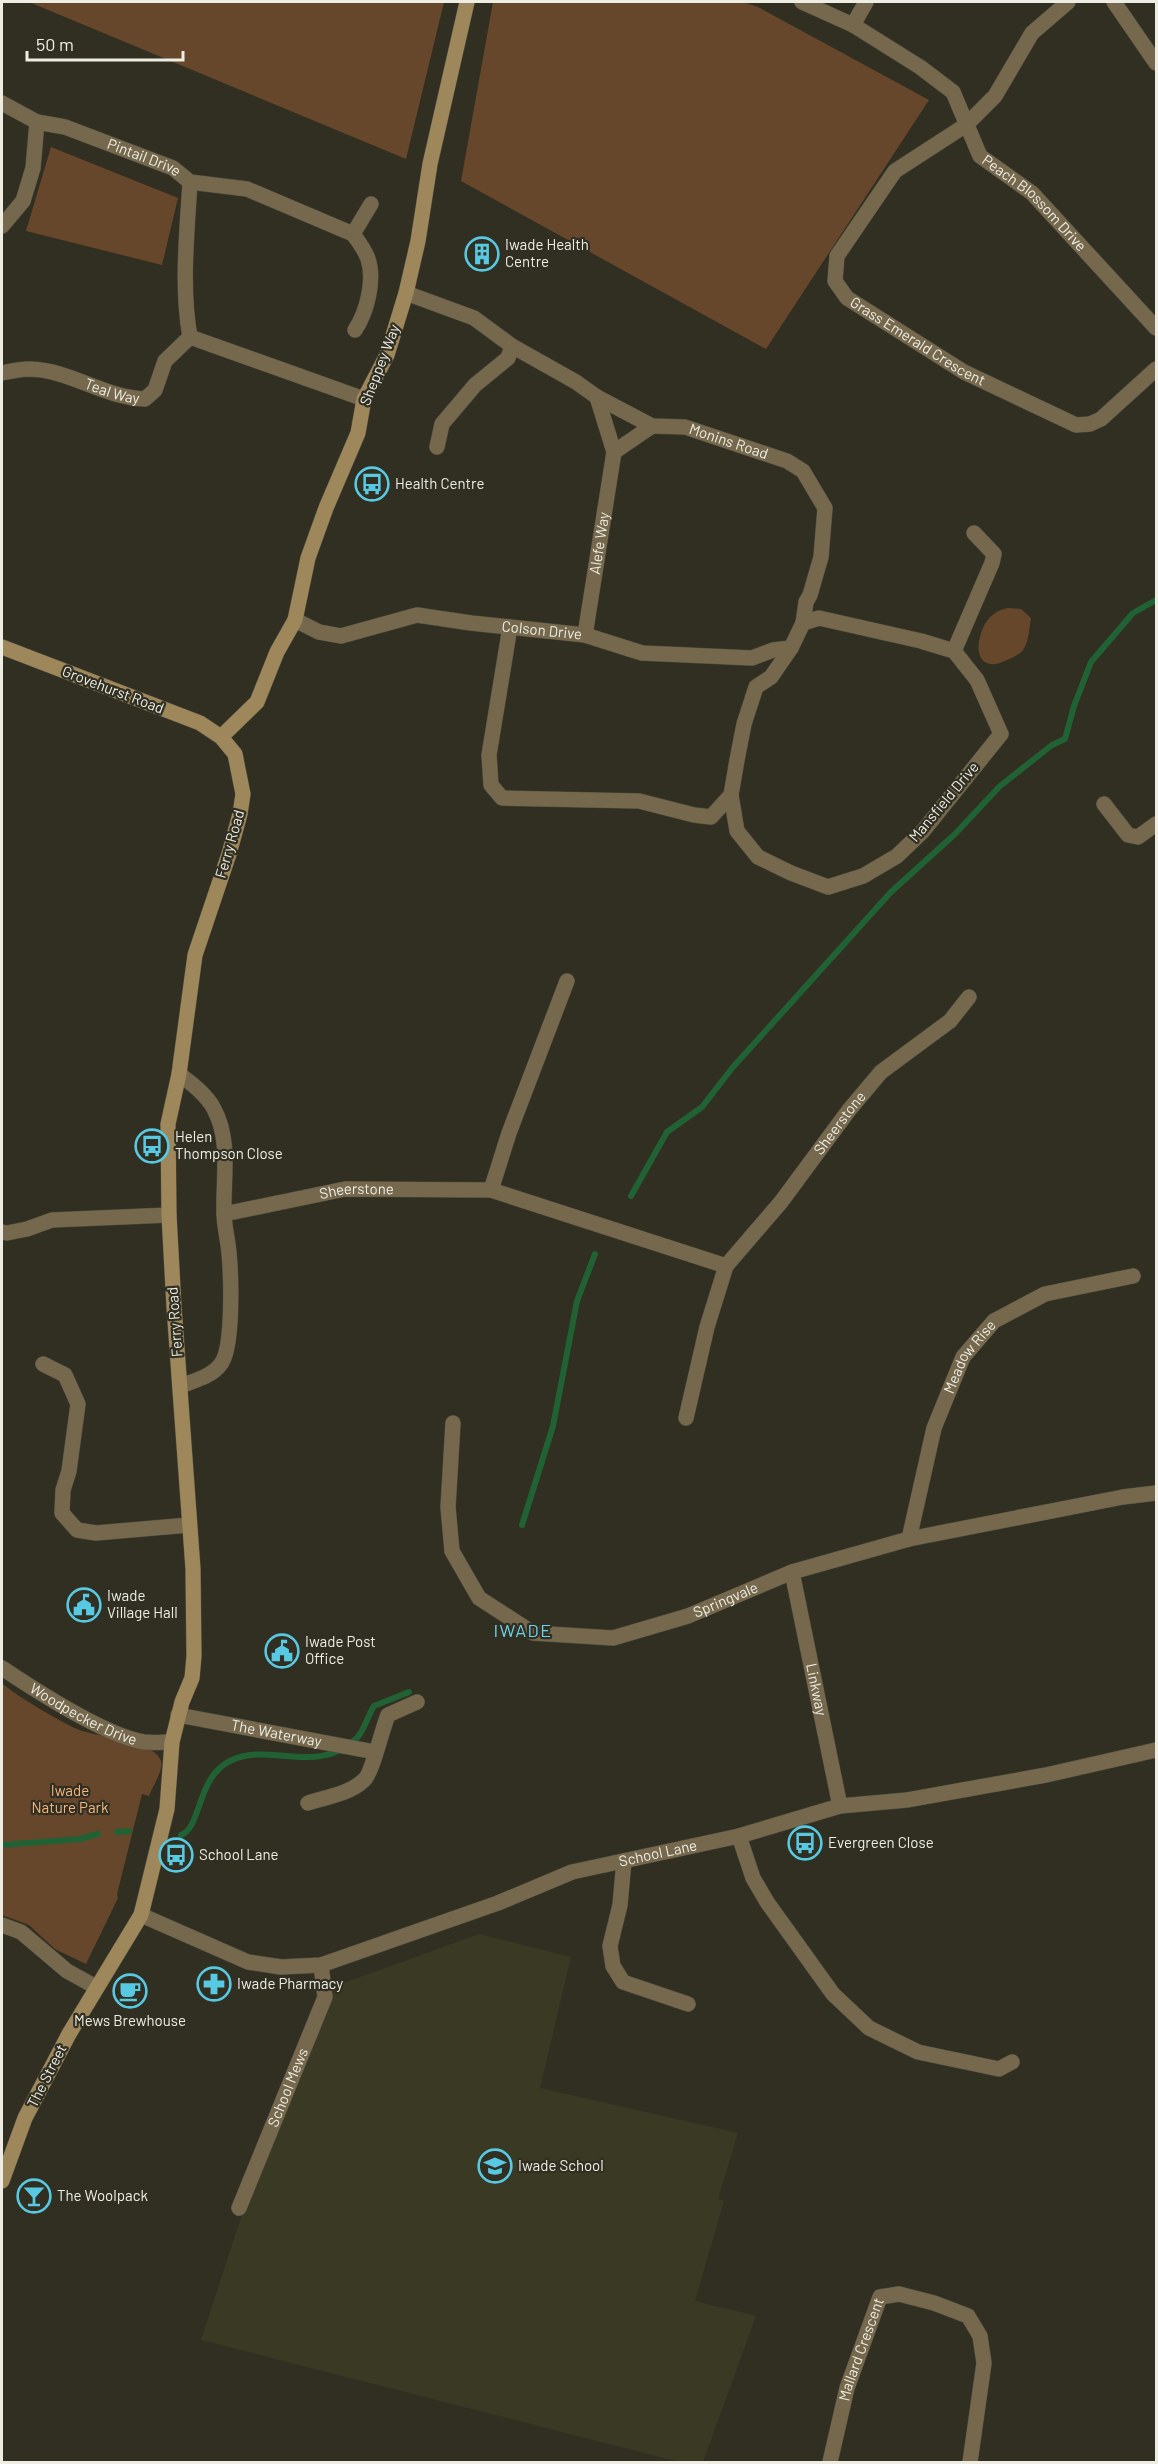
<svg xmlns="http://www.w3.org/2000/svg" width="1158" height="2464" font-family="Barlow,sans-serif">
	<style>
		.built { fill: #393924 }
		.green { fill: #67472b }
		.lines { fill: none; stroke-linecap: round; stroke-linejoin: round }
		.stream { stroke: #206234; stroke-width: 6 }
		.street-casing { stroke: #4e4d41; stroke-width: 16 }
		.secondary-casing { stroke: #4e4d41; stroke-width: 16 }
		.street { stroke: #76684c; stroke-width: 15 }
		.secondary { stroke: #9e875a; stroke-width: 15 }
		.labels { text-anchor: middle; stroke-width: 4.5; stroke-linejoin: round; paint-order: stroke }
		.street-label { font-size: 15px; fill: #edede4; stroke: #302f22 }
		.poi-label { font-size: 15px; fill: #edede4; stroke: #302f22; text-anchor: start }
		.park-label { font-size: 15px; fill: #f5b67d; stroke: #302f22 }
		.quarter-label { font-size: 18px; letter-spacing: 1.5px; fill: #70d4ed; stroke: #302f22 }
	</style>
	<rect width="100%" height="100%" fill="#302f22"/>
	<path class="built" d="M479 1934 571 1957 540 2088 738 2133 718 2199 724 2201 695 2301 756 2316 703 2462H679L201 2340 244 2208 333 1987Z"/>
	<path class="green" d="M29 2H444L406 159Z
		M493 2H743L758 7 929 100 766 349 461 181Z
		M51 147 178 198 162 265 26 231Z
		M1008 608 1021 609 1031 618C1029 629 1029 641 1023 650 1019 655 1013 657 1007 660 979 674 973 650 983 628 988 617 996 610 1008 608Z
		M2 1683C13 1694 61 1722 77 1729 95 1737 156 1741 161 1761 164 1770 152 1787 149 1796L142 1794 117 1894 118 1898 86 1964 55 1949 29 1925 2 1915Z"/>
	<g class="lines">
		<path class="stream" d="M631 1196 667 1132 702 1107 733 1067 891 892 955 834 1000 786 1052 745 1065 739 1074 706 1091 662 1133 613 1156 600
			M522 1525 553 1426 577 1301 595 1254
			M117 1832 129 1831
			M181 1835C202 1827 196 1778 230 1761 269 1741 316 1777 357 1738 364 1731 368 1715 374 1706L409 1692
			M2 1845 80 1839 98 1834"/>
		<g class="street-casing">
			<g id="street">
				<path id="s1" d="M802 2 853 25 920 67 953 92 980 156 1032 193 1156 328"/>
				<path id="s2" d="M1068 2 1032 33 995 96 966 125 895 171 837 256 835 281 847 298 964 372 1076 425 1090 424 1101 419 1156 369"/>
				<path d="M1114 2 1156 63"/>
				<path d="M853 25 866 2"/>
				<path id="s3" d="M2 103 37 122 65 127 173 168 190 182 247 189 353 234"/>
				<path d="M2 226 23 201 33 168 37 122"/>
				<path id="s4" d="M406 293 474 318 512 346 576 382 597 397 652 426 685 427 787 461 803 471 825 508 821 557 810 595 806 602 803 623"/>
				<path d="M355 330C367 312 375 280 368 259 365 250 359 242 353 234L371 204"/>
				<path d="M190 337 364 399"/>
				<path id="s5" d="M2 373C11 371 21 369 30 369 70 370 105 398 145 399L155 390 165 361 190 337C181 287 187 233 190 182"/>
				<path d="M437 447 442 424 475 385 508 358 512 346"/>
				<path d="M614 452 652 426"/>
				<path d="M819 618 921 641 954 651 977 680 1001 734 923 831 897 856 863 876 828 887 791 873 758 857 737 831 731 795 737 760 744 724 756 687 771 677 791 648 803 623Z"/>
				<path id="s6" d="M295 620 319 632 341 636 417 615 471 623 585 635 642 653 752 658 773 650 791 648"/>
				<path d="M510 627 489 755 491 785 502 798 639 801 694 815 711 817 731 795"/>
				<path id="s7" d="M585 635 614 452 597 397"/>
				<path d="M954 651 992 563 994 554 974 533"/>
				<path d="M1104 804 1128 835 1138 837 1156 824"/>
				<path d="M179 1074C191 1083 207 1095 214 1109 231 1140 223 1179 224 1212 224 1226 228 1240 229 1253 231 1275 234 1350 220 1365 211 1377 193 1381 180 1386"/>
				<path d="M491 1190 509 1133 567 981"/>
				<path id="s8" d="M224 1214 345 1189 491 1190 726 1266"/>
				<path d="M2 1232 7 1233 27 1229 52 1220 169 1215"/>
				<path d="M43 1364 65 1375 78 1404 69 1471 63 1490 62 1513 77 1530 96 1533 189 1525"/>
				<path id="s9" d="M686 1418 707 1327 726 1266 781 1202 849 1110 881 1072 950 1021 969 997"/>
				<path id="s10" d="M453 1423 448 1507 452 1551 479 1598 533 1633 613 1638 688 1616 792 1572 909 1539 1123 1497 1156 1493"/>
				<path id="s11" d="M909 1539 934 1428 963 1357 994 1321 1045 1294 1133 1276"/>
				<path id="s12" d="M792 1572 840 1806"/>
				<path id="s13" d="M2 1668C35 1690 106 1736 144 1742 153 1743 163 1742 172 1742"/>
				<path id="s14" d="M178 1715 375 1752"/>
				<path d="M308 1803C326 1797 350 1794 364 1780 372 1774 382 1729 388 1715L417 1702"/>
				<path d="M739 1836 753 1878 767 1902 833 1994 869 2028 918 2052 999 2069 1012 2062"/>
				<path d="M624 1861 620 1905 610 1946 613 1966 623 1982 688 2004"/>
				<path id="s15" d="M141 1915 248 1962 281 1967 321 1965 498 1903 572 1872 739 1836 840 1806 907 1800 1046 1775 1156 1750"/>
				<path d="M2 1925 21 1932 67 1971 96 1987"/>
				<path id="s16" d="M239 2208 325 1997 321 1965"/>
				<path id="s17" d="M830 2462 847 2388 880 2297 899 2294 934 2303 968 2316 980 2336 984 2363 970 2462"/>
			</g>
		</g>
		<g class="secondary-casing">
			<path id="secondary" d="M2 647 200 723 221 737 235 754 243 794 240 814 229 854 195 955 179 1074 168 1124 169 1215 174 1307 193 1569 194 1656 192 1678 182 1702 172 1742 167 1809 141 1915 69 2034 25 2118 2 2181
				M221 737 257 702 277 652 295 620 308 558 326 508 358 433 364 399 387 355 406 293 418 241 430 164 467 2"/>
		</g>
		<use href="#street" class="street"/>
		<use href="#secondary" class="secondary"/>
	</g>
	<defs>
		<g id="building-ring" transform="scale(1.725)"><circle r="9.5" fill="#302f22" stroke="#58c9e3" stroke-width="1.5"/><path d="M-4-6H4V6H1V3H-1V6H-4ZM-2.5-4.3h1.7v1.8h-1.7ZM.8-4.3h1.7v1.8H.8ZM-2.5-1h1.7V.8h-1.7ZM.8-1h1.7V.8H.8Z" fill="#58c9e3"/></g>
		<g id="bus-ring" transform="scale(1.725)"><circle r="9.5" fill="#302f22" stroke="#58c9e3" stroke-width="1.5"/><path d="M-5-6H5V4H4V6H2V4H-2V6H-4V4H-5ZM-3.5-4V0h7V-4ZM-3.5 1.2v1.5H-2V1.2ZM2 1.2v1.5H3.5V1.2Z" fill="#58c9e3"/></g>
		<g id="civic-ring" transform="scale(1.725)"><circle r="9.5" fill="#302f22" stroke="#58c9e3" stroke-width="1.5"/><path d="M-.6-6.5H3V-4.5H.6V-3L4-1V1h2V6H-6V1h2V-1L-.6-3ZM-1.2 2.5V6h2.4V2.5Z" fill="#58c9e3"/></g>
		<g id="pharmacy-ring" transform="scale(1.725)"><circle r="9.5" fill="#302f22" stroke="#58c9e3" stroke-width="1.5"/><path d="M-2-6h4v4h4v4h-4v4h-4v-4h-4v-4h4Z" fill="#58c9e3"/></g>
		<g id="cafe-ring" transform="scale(1.725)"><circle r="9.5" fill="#302f22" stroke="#58c9e3" stroke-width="1.5"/><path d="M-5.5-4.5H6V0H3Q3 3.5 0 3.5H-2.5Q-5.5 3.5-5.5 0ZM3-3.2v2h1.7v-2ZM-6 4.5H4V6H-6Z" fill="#58c9e3"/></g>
		<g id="school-ring" transform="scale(1.725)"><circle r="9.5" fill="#302f22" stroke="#58c9e3" stroke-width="1.5"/><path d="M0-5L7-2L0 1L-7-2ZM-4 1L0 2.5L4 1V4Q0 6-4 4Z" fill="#58c9e3"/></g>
		<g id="bar-ring" transform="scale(1.725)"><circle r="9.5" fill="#302f22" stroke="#58c9e3" stroke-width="1.5"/><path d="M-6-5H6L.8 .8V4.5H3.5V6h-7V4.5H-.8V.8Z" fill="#58c9e3"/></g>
	</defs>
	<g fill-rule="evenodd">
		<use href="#building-ring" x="482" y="254"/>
		<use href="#bus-ring" x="372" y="484"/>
		<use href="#bus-ring" x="152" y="1146"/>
		<use href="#civic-ring" x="84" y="1605"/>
		<use href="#civic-ring" x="282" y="1651"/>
		<use href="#bus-ring" x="805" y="1843"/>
		<use href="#bus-ring" x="176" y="1855"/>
		<use href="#pharmacy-ring" x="214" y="1984"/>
		<use href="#cafe-ring" x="130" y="1991"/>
		<use href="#school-ring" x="495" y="2166"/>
		<use href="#bar-ring" x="34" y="2196"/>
	</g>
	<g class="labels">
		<g class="street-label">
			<text dy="5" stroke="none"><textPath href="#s3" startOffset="153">Pintail Drive</textPath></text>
			<text dy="5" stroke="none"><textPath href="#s1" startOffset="318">Peach Blossom Drive</textPath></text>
			<text dy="5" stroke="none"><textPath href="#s2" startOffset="478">Grass Emerald Crescent</textPath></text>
			<text transform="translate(380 365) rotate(-69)" y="5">Sheppey Way</text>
			<text dy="5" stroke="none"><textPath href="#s5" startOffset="114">Teal Way</textPath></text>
			<text dy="5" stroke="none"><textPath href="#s4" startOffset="360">Monins Road</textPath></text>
			<text dy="5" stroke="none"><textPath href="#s7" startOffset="93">Alefe Way</textPath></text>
			<text dy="5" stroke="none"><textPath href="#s6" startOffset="254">Colson Drive</textPath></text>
			<text transform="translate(113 690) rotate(21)" y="5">Grovehurst Road</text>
			<text transform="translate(944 802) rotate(-50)" y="5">Mansfield Drive</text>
			<text transform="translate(230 844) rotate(-74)" y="5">Ferry Road</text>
			<text dy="5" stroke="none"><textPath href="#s9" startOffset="340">Sheerstone</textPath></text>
			<text dy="5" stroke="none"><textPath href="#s8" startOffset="135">Sheerstone</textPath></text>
			<text transform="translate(175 1322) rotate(-94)" y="5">Ferry Road</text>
			<text dy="5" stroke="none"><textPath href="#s11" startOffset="194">Meadow Rise</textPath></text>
			<text dy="5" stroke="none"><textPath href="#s10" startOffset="446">Springvale</textPath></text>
			<text dy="5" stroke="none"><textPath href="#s12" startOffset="120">Linkway</textPath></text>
			<text dy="5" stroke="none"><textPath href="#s13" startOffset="94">Woodpecker Drive</textPath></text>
			<text dy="5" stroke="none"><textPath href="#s14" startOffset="100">The Waterway</textPath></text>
			<text dy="5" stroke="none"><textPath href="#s15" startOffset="546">School Lane</textPath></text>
			<text transform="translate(47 2076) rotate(-63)" y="5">The Street</text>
			<text dy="5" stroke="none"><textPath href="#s16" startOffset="130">School Mews</textPath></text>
			<text dy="5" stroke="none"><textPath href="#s17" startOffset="117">Mallard Crescent</textPath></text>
		</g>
		<g class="poi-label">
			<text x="505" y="250">Iwade Health<tspan x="505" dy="17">Centre</tspan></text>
			<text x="395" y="489">Health Centre</text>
			<text x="175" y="1142">Helen<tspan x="175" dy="17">Thompson Close</tspan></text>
			<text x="107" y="1601">Iwade<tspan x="107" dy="17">Village Hall</tspan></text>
			<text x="305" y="1647">Iwade Post<tspan x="305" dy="17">Office</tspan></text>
			<text x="828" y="1848">Evergreen Close</text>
			<text x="199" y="1860">School Lane</text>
			<text x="237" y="1989">Iwade Pharmacy</text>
			<text x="130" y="2026" text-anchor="middle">Mews Brewhouse</text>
			<text x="518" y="2171">Iwade School</text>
			<text x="57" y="2201">The Woolpack</text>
		</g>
		<g class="park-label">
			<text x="70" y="1796">Iwade<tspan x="70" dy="17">Nature Park</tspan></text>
		</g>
		<g class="quarter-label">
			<text x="523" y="1637">IWADE</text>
		</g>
	</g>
	<rect width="1158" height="2464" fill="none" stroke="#edede4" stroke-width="6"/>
	<path d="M27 51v9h156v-9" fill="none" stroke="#edede4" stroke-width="3"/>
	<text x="36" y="51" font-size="18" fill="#edede4" stroke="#302f22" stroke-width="4.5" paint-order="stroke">50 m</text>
</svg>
